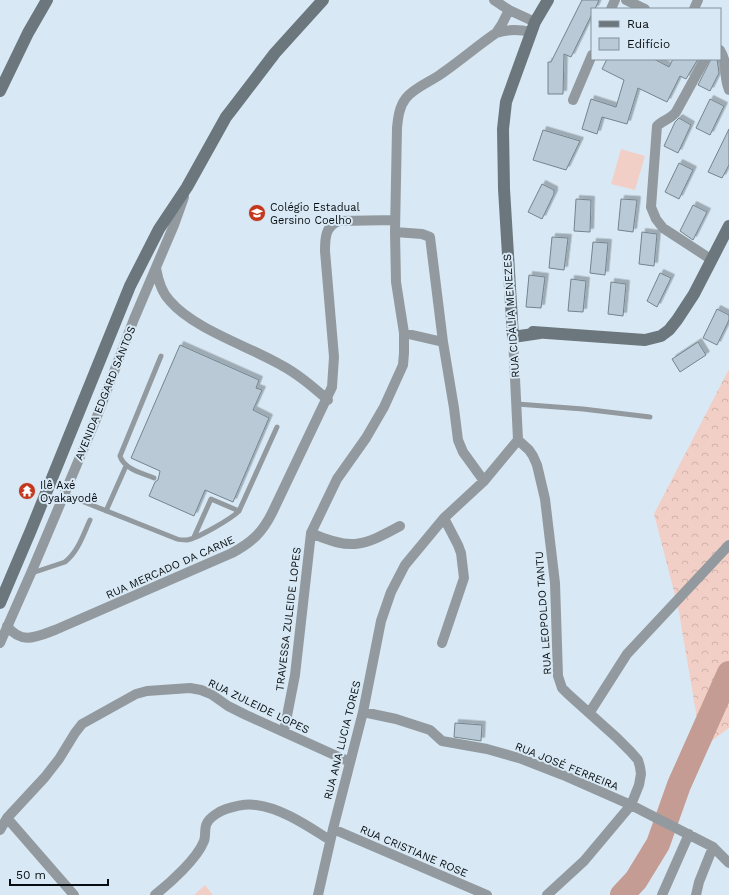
<svg xmlns="http://www.w3.org/2000/svg" width="729" height="895" font-family="'Work Sans',sans-serif">
	<style>
		.forest { fill: url(#forest-crowns) }
		.pitch { fill: #f2cfc6 }
		.lines { fill: none; stroke-linecap: round; stroke-linejoin: round }
		.river { stroke: #c49c93; stroke-width: 24 }
		.building { fill: #b9cad6; stroke: #74848e; filter: url(#shadow) }
		.lane { stroke: #939a9f; stroke-width: 5 }
		.street { stroke: #939a9f; stroke-width: 10 }
		.secondary { stroke: #6b767d; stroke-width: 12 }
		.labels { text-anchor: middle; stroke-width: 4; stroke-linejoin: round; paint-order: stroke }
		.poi-label { font-size: 11px; fill: #070d10; stroke: #d8e9f5; text-anchor: start }
		.street-label { font-size: 11px; fill: #070d10; stroke: #d8e9f5 }
	</style>
	<defs>
		<pattern id="forest-crowns" width="20" height="18" patternUnits="userSpaceOnUse"><rect width="20" height="18" fill="#f2cfc6"/><path d="M2 6a3 3 0 1 1 6 0M12 15a3 3 0 1 1 6 0" fill="none" stroke="#ceb1a9"/></pattern>
		<filter id="shadow"><feDropShadow dx="3.5" dy="-3.5" stdDeviation="0" flood-color="#0004"/></filter>
	</defs>
	<rect width="100%" height="100%" fill="#d8e9f5"/>
	<path class="forest" d="M729 369V728L702 748 678 607 654 514Z"/>
	<path class="pitch" d="M621 149 645 156 635 190 611 184Z
		M205 885 213 895H194Z"/>
	<g class="lines">
		<path class="river" d="M622 895 636 880 658 844 679 785 729 673"/>
	</g>
	<path class="building" d="M582 0H599L595 9H592V14L571 57 564 54 563 94H548V62H551Z
		M607 59H654L669 67 673 59H698L686 79 680 76 667 102 638 88 627 124 602 117 597 134 582 129 591 99 616 107 624 80 602 69Z
		M711 59H717L719 73 710 91 698 85Z
		M710 99 724 106 710 135 696 128Z
		M679 118 691 125 678 153 664 146 675 122Z
		M729 129V165L722 178 708 172Z
		M543 130 580 141 566 170 533 160Z
		M679 163 693 170 679 199 665 192Z
		M542 184 554 190V194L542 219 528 212Z
		M576 199 591 200 590 232 574 231Z
		M621 199 637 200 633 232 618 230Z
		M693 205 707 212 693 240 680 231Z
		M642 232 657 234 654 266 639 264Z
		M552 237 568 238 564 270 549 268Z
		M593 242 608 243 605 275 590 273Z
		M660 273 671 278 657 307 647 301Z
		M529 275 545 277 541 308 526 307Z
		M571 279 586 281 583 312 568 311Z
		M611 282 626 284 623 316 608 314Z
		M717 309 729 315V320L717 345 703 338Z
		M698 342 706 355 680 372 672 359Z
		M180 345 259 380 256 388 262 390 253 410 269 418 233 502 205 490 194 516 149 496 155 482 158 480 160 471 131 458Z
		M455 723 482 725 481 741 454 737Z"/>
	<g class="lines">
		<path class="lane" d="M517 404 583 409 650 417
			M154 478C142 473 124 469 120 456L161 356
			M64 494 177 539C180 540 184 540 187 540 198 538 231 519 239 511L277 427
			M106 511 126 466
			M194 537 211 499 239 511
			M32 573 65 562C78 552 83 535 90 520"/>
		<path class="street" d="M494 0 509 10 535 22
			M626 0 645 9
			M611 9 615 0
			M694 9 698 0
			M496 33 502 24 509 10
			M720 50C729 65 722 72 729 90
			M705 59 676 112C671 119 663 120 657 126L651 207 656 219 663 228 712 260
			M573 100 592 55
			M395 232 422 234 430 237 443 342
			M156 268C158 280 161 292 170 301 194 329 248 346 281 365 298 374 313 387 328 400
			M404 333 443 342 454 408 458 440 463 452 484 481
			M518 440 529 450 533 456 537 465 545 499 555 583 558 676 562 688 568 694 617 738 631 752 638 760 640 767 641 774 639 785 631 805 584 861 547 895
			M311 533C352 551 363 546 400 526
			M7 626C22 645 36 637 55 630L232 553C252 542 262 533 272 513L332 387 334 357 325 251C325 239 325 226 339 221L395 220
			M0 643 31 573 96 419 134 319 174 225 184 197
			M442 643 464 578 461 553 458 545 444 518
			M363 712 396 719 430 730 442 741 487 749 522 759 563 775 631 805 713 847 729 863
			M590 712 627 654 729 545
			M284 731 295 675 311 533 337 479 366 438 384 407 403 365 404 353V333L396 282 395 232 397 128C398 118 399 107 406 98 415 87 430 82 441 74 460 61 477 46 496 33 508 29 518 29 531 32
			M7 818 74 895
			M333 829 487 895
			M0 830 7 818 45 777 59 759 75 733 82 724 136 694 147 691 190 688 201 690 211 694 228 706 246 715 350 762
			M155 895C170 883 197 859 204 841 206 836 204 828 207 823 210 817 220 811 226 809 235 806 246 803 256 805 282 808 309 827 330 840
			M318 895 333 829 363 712 381 621 391 592 405 565 444 518 484 481 518 440 513 337
			M662 895 689 834
			M696 895 699 882 713 847"/>
		<path class="secondary" d="M0 91 28 33 47 0
			M533 332 645 340 661 336 669 330 677 320 694 294 729 226
			M540 333 513 337 504 189 503 129 506 102 515 77 535 22 548 0
			M0 603 31 530 130 286 159 229 187 187 226 117 233 108 275 53 323 0"/>
	</g>
	<defs>
		<g id="school-disc" transform="scale(0.9)"><circle r="9.5" fill="#c3381d" stroke="#d8e9f5"/><path d="M0-5L7-2L0 1L-7-2ZM-4 1L0 2.5L4 1V4Q0 6-4 4Z" fill="#fff"/></g>
		<g id="temple-disc" transform="scale(0.9)"><circle r="9.5" fill="#c3381d" stroke="#d8e9f5"/><path d="M0-6L5-2H3V0L6.5 2.5H4V6H1.5V3h-3V6H-4V2.5H-6.5L-3 0V-2H-5Z" fill="#fff"/></g>
	</defs>
	<g fill-rule="evenodd">
		<use href="#school-disc" x="257" y="213"/>
		<use href="#temple-disc" x="27" y="491"/>
	</g>
	<g class="labels">
		<g class="poi-label">
			<text x="270" y="211">Colégio Estadual<tspan x="270" dy="13">Gersino Coelho</tspan></text>
			<text x="40" y="489">Ilê Axé<tspan x="40" dy="13">Oyakayodê</tspan></text>
		</g>
		<g class="street-label">
			<text transform="translate(511 316) rotate(-94)" y="4">RUA CIDÁLIA MENEZES</text>
			<text transform="translate(105 393) rotate(-68)" y="4">AVENIDA EDGARD SANTOS</text>
			<text transform="translate(170 567) rotate(-24)" y="4">RUA MERCADO DA CARNE</text>
			<text transform="translate(543 613) rotate(-94)" y="4">RUA LEOPOLDO TANTU</text>
			<text transform="translate(288 619) rotate(-83)" y="4">TRAVESSA ZULEIDE LOPES</text>
			<text transform="translate(259 706) rotate(26)" y="4">RUA ZULEIDE LOPES</text>
			<text transform="translate(342 740) rotate(-76)" y="4">RUA ANA LUCIA TORES</text>
			<text transform="translate(567 766) rotate(22)" y="4">RUA JOSÉ FERREIRA</text>
			<text transform="translate(414 851) rotate(23)" y="4">RUA CRISTIANE ROSE</text>
		</g>
	</g>
	<rect x="591" y="8" width="130" height="52" fill="#d8e9f5" stroke="#849199"/>
	<rect x="599" y="21" width="20" height="6" fill="#6b767d" stroke="#849199"/>
	<text x="627" y="28" font-size="12" fill="#070d10">Rua</text>
	<rect x="599" y="38" width="20" height="12" fill="#b9cad6" stroke="#849199"/>
	<text x="627" y="48" font-size="12" fill="#070d10">Edifício</text>
	<path d="M10 879v6h98v-6" fill="none" stroke="#070d10" stroke-width="2"/>
	<text x="16" y="879" font-size="12" fill="#070d10" stroke="#d8e9f5" stroke-width="3" paint-order="stroke">50 m</text>
</svg>
